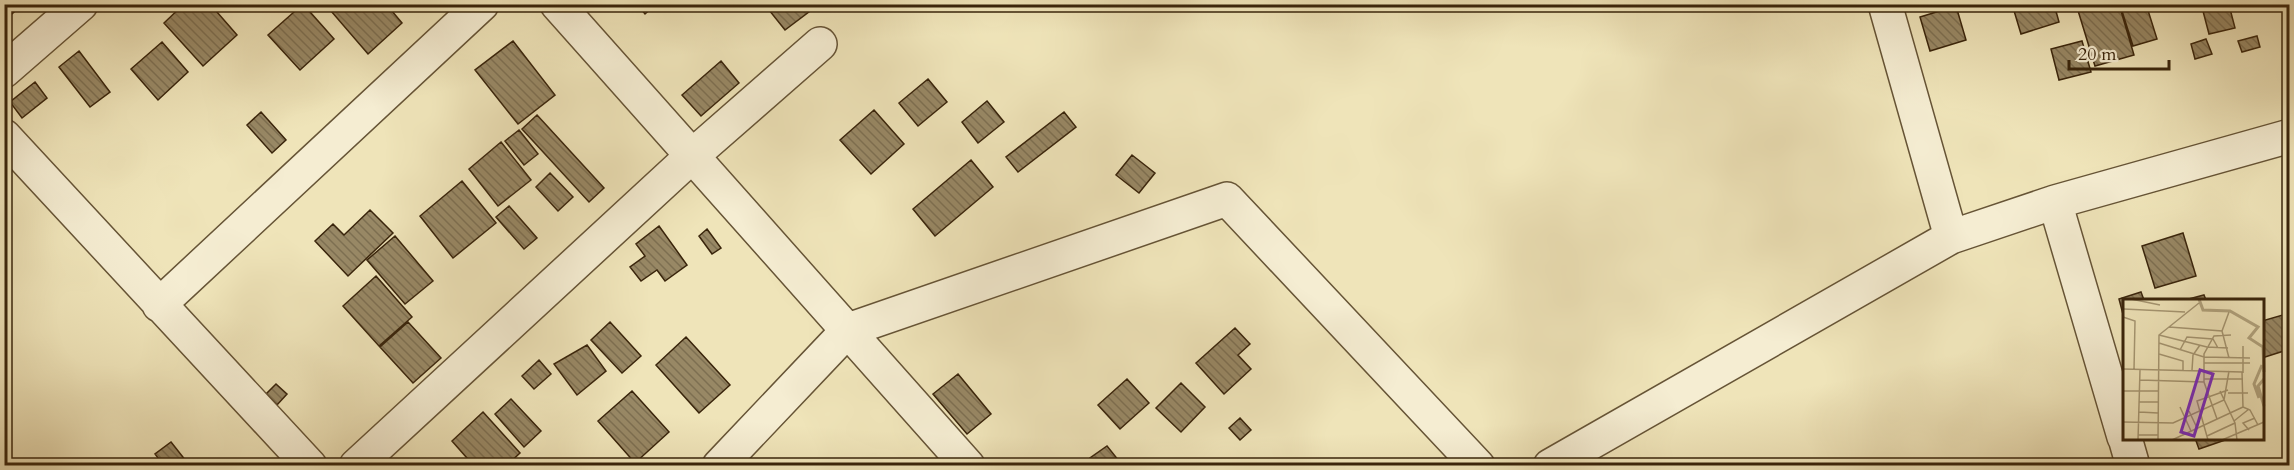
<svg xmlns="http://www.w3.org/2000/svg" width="2294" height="470" font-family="Cardo,serif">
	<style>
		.building { fill: url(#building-back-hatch); stroke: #39240b; stroke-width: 1.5 }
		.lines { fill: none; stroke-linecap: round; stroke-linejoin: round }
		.street-casing { stroke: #665436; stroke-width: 36 }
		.street { stroke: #f5edd2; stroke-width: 33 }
		.inset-river { fill: none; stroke: #b1a37e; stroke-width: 3 }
		.inset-road { fill: none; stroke: #a69773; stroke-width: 1.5 }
		.view { fill: #7b2cbf; fill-opacity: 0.15; stroke: #7b2cbf; stroke-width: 3 }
		.inset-edge { fill: none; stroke: #39240b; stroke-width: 3 }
	</style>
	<defs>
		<pattern id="building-back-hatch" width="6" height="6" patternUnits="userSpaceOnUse" patternTransform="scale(1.5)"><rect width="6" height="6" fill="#988865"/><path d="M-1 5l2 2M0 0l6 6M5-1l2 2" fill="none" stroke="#7d6f51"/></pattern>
	</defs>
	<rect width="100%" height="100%" fill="#efe4b9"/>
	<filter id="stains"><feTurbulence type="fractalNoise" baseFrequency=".00333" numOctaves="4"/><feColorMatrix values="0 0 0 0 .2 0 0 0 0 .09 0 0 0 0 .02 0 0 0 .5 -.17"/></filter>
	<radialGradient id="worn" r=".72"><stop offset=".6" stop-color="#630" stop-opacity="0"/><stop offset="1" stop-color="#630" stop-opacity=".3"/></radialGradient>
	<path class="building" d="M4 4H23L4 21Z
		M184 4H210L237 35 203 66 164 23Z
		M303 4 334 39 300 70 268 35Z
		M325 4H386L402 23 368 54Z
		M637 4H656L645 14Z
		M811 4 814 8 785 30 765 5Z
		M1920 4H1943L1922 11Z
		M2012 4H2054L2059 22 2021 34Z
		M2076 4H2129L2130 8 2121 11 2134 55 2095 66Z
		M2146 4 2157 39 2133 46 2122 11Z
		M2229 5 2235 28 2209 34 2203 11Z
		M1956 6 1966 40 1930 51 1920 17Z
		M2257 36 2260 47 2242 52 2238 41Z
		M2206 39 2212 54 2195 59 2191 44Z
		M513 41 555 95 518 124 475 70Z
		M2082 41 2091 72 2059 80 2051 49Z
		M162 42 188 72 158 100 131 69Z
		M79 51 110 92 90 107 59 67Z
		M721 61 739 83 701 116 682 95Z
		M928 79 947 102 918 126 899 103Z
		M35 82 47 98 22 118 10 102Z
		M987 101 1004 122 978 143 962 122Z
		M874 110 904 144 871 174 840 140Z
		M261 112 286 140 272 153 247 125Z
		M1064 112 1076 127 1018 172 1006 157Z
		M537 115 604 188 589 202 522 129Z
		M519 130 538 154 524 165 505 141Z
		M501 142 531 180 498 206 469 169Z
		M1132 155 1155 173 1139 193 1116 175Z
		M971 160 993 187 935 236 913 209Z
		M550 173 573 197 558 211 536 187Z
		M462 181 496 223 453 258 420 216Z
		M509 206 537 238 524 249 496 217Z
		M370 210 393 233 348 276 315 241 333 224 344 235Z
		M659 226 687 265 665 281 657 270 641 281 630 267 645 256 636 244Z
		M707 229 721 248 712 254 699 236Z
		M2183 233 2196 276 2155 288 2142 246Z
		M395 236 433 281 405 304 367 260Z
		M2290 250V270L2283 251Z
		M376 276 412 317 379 346 343 306Z
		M2141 292 2144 300H2124V318L2119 299Z
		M2204 295 2206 300H2185Z
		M2290 313V349L2262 358V321Z
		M408 322 441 358 413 383 380 347Z
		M610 322 641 356 622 373 591 340Z
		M1235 328 1250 344 1238 355 1251 369 1224 394 1196 363Z
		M686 337 730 385 699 413 656 365Z
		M587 345 606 371 577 395 554 364Z
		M539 360 551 374 534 389 522 376Z
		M958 374 991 414 967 434 933 394Z
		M1127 379 1149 403 1120 429 1098 405Z
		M1181 383 1205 407 1181 432 1156 408Z
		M276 384 287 394 277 405 266 394Z
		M632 391 669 432 635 463 598 421Z
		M511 399 541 431 524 447 495 414Z
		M483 412 520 453 506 466H474L452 441Z
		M1240 418 1251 430 1240 440 1229 428Z
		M2195 438H2231L2199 449Z
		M171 442 190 466H164L155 454Z
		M1107 446 1123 466H1096L1090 458Z"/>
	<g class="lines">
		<g class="street-casing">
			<path id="street" d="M557 4 968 466
				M1885 4 1951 237
				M4 71 81 4
				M4 136 310 466
				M2055 202 2124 437
				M159 305 482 4
				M2125 438 2133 466
				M356 466 692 156 820 44
				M719 466 848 330 1227 199 1478 466
				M1550 466 1951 237 2055 202 2290 136"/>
		</g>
		<use href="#street" class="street"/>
	</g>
	<g transform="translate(2123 299)">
		<rect width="141" height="141" fill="#efe4b9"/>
		<path class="inset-river" d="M76 0 80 11 107 12 135 28 126 39 140 48 141 73M141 80 135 87 141 107M136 99 131 85 139 66"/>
		<path class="inset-road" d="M8 0 37 6M1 10 62 13M0 18 12 22 11 71M46 28 99 32 106 59M99 32 106 13M36 36 84 48 105 49M36 44 81 58 127 59M57 51 64 38 90 40 95 49M36 55 60 62V71M81 64H127M0 70 119 73 120 108M69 71 70 56 77 46M120 74V47M81 80H120M17 81 81 83M0 92H36M97 92 112 124 114 141M105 94H125M16 103H35M57 108 68 132M120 108 127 111 135 126M66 112 74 129M16 113 35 114M94 120 81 83V55L91 37 108 36M111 122 126 110M0 123 50 124 101 101 106 72M126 131 120 124 132 119M15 136H35M84 137 112 124M15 141 17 71M35 141 36 36 76 4M49 141 120 108M85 141 74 102 105 91M99 141 141 123"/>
		<path class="view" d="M77 71 90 75 71 137 58 133Z"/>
		<rect width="141" height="141" class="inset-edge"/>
	</g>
	<rect width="2294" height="470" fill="none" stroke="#efe4b9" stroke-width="24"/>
	<rect x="6" y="6" width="2282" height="458" fill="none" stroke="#39240b" stroke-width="3"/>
	<rect x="12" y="12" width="2270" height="446" fill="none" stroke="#39240b" stroke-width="1.5"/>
	<path d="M2069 60v9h100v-9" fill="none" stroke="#39240b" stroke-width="3"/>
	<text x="2078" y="60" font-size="18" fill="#39240b" stroke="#f5edd2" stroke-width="4.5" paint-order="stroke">20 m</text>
	<rect width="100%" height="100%" filter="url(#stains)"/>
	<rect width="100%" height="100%" fill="url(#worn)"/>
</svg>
